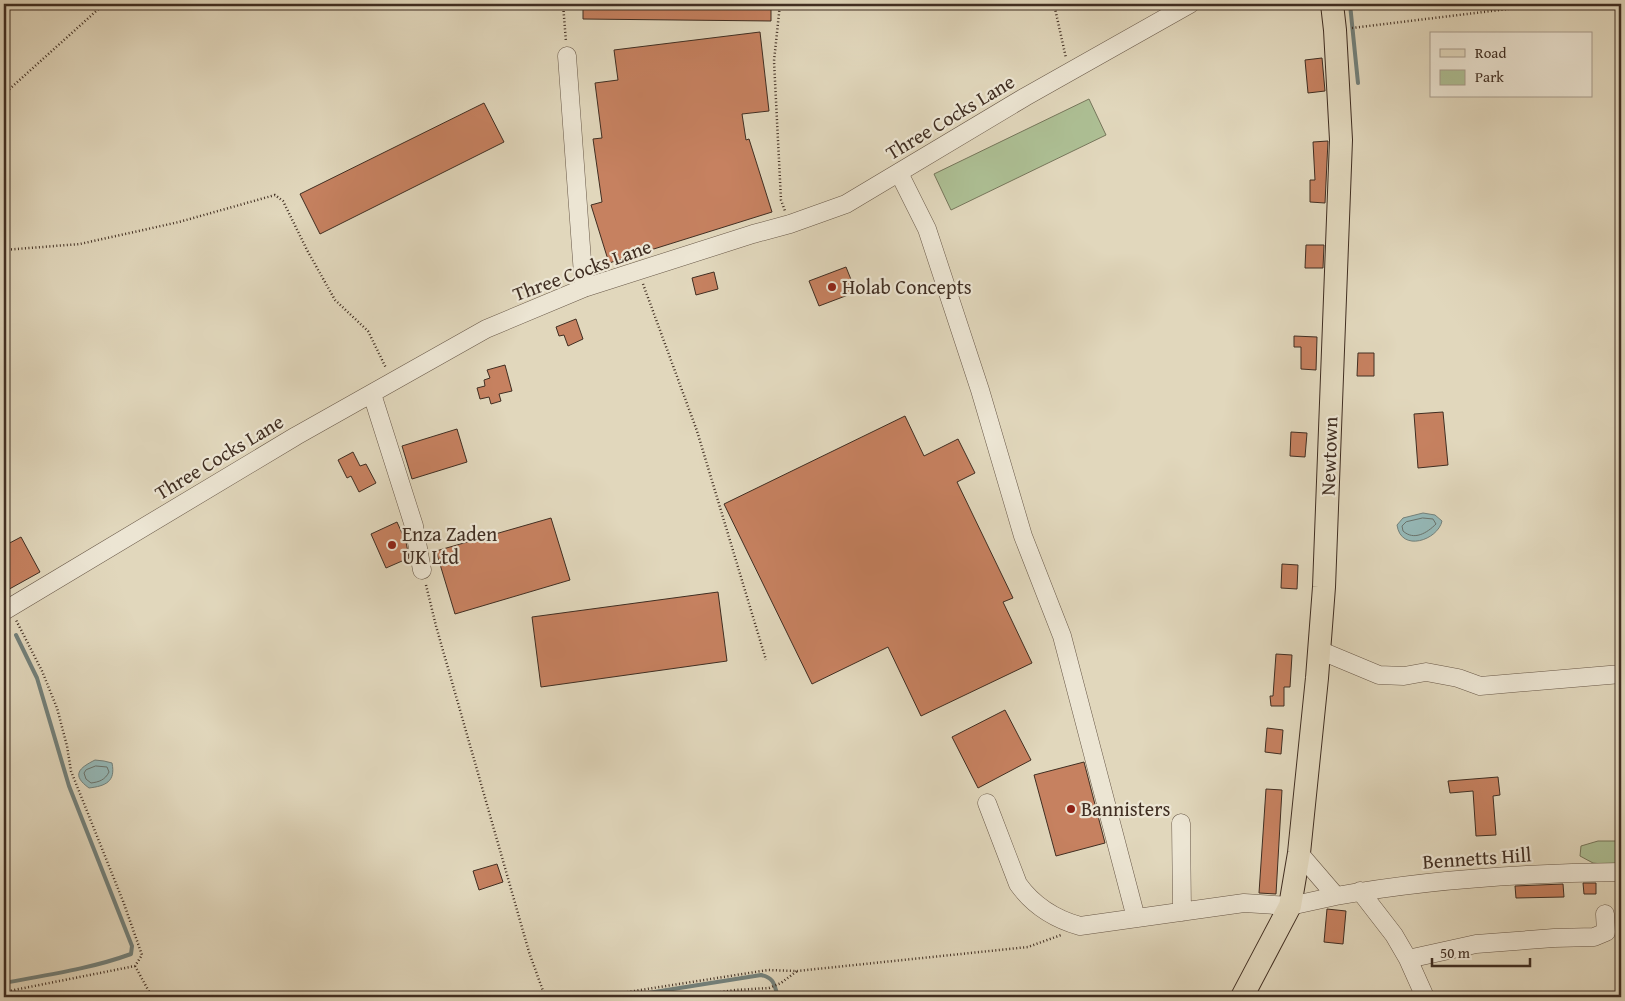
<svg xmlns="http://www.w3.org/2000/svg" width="1625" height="1001" font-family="'Gentium Book Plus',serif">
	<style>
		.green { fill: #adbf94; stroke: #76765b }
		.water { fill: #95b8b7; stroke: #73817b }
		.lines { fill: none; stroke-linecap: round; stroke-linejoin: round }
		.shore { stroke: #6a736c; stroke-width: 1 }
		.stream { stroke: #73817b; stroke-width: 4 }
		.building { fill: #c68160; stroke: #402e22 }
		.minor-casing { stroke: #685848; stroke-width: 19 }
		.major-casing { stroke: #402e22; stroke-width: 24 }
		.path { stroke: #402e22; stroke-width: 2.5; stroke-dasharray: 1 2.5; stroke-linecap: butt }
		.minor { stroke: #ece5d3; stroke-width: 18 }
		.major { stroke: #e1d7bc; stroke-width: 22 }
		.poi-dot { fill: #8f2418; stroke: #ece5d3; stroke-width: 2 }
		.labels { text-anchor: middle; stroke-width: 4.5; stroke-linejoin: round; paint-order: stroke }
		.street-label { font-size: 20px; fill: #402e22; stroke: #ece5d3 }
		.poi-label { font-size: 20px; fill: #402e22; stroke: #ece5d3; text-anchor: start }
	</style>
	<rect width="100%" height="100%" fill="#e1d7bc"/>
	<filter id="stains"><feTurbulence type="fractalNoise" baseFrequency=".004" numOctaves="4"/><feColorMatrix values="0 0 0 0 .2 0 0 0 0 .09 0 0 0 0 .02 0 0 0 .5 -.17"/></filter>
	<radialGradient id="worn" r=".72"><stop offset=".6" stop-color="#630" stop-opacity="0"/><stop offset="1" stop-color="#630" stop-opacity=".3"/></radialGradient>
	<path class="green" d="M1089 99 1106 135 951 210 934 174Z
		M1598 841H1621V866L1593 863 1580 856 1581 846Z"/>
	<path class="water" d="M1423 513 1435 515 1442 521C1438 540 1401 553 1397 525L1403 518Z
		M95 760 104 761 112 763C116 782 105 786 89 788 71 775 79 768 95 760Z"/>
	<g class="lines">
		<path class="shore" d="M1423 518 1433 519 1436 524C1427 533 1414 541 1403 531L1402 526 1406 522Z
			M96 766 107 767 109 772C105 780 99 782 91 783L86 779 84 773 86 770Z"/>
		<path class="stream" d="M1350 4 1358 83
			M4 983C46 975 90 969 131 954L132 946 69 786 37 678 16 635
			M623 997 761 975C775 978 774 985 778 997"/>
	</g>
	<path class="building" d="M583 4H771V21L583 19Z
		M760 32 769 111 742 114 746 140 749 139 772 212 609 263 591 205 602 202 593 139 602 138 595 83 618 80 614 50Z
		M1322 58 1325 91 1308 93 1305 60Z
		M484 103 504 142 320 234 300 194Z
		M1328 141 1325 203 1310 202V180H1315L1313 142Z
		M1306 245H1324L1323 268H1305Z
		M846 267 856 292 819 306 809 281Z
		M714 272 718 289 696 295 692 278Z
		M576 319 583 339 568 346 564 335 559 336 556 327Z
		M1294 336 1317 337 1316 370 1301 369V347H1294Z
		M1358 353H1374V376H1357Z
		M505 365 512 391 499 394 501 401 491 404 489 397 480 399 477 388 485 386 484 380 490 378 487 370Z
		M1443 412 1448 465 1418 468 1414 414Z
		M905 416 924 456 958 439 975 473 957 482 1013 598 1003 602 1032 663 921 716 888 647 812 684 724 504Z
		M457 429 467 462 412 479 402 446Z
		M1291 432 1307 433 1305 457 1290 456Z
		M353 452 360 466 366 464 376 483 359 492 351 476 347 478 338 460Z
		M551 518 570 580 455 614 436 551Z
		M397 522 406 542 409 558 386 568 371 534Z
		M21 537 40 572 4 592V546Z
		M1282 564 1298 565 1297 589 1281 588Z
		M718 592 727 661 541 687 532 617Z
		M1276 654 1292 655 1290 687H1284V706H1271L1270 696H1273Z
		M1005 710 1031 760 978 788 952 737Z
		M1267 728 1283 730 1281 754 1265 752Z
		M1084 762 1105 843 1056 856 1034 775Z
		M1498 777 1500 795 1493 796 1496 835 1476 836 1473 791 1450 793 1448 781Z
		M1266 789 1282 790 1276 894 1259 893Z
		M497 864 503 882 479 890 473 871Z
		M1583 883H1596V894H1584Z
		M1563 884 1564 897 1516 898 1515 886Z
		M1327 909 1346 911 1343 944 1324 942Z"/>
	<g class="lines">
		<g class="minor-casing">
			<path id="minor" d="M567 56 584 288
				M899 173 927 229 980 390 1023 536 1062 636 1136 918
				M372 394 414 526 422 570
				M4 611 296 436 486 329 584 288 753 234 790 224 846 204 1025 97 1190 4
				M1319 650 1379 675 1404 676 1426 672 1458 678 1480 686 1621 674
				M987 803 1018 884C1033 905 1055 919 1080 926L1244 903 1290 906 1336 896
				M1181 823 1182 912
				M1299 853 1336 896C1430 879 1526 873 1621 872
				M1360 891 1394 935 1408 959 1425 997
				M1408 959 1476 944 1554 938 1594 937 1606 932 1605 914"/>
		</g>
		<g class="major-casing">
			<path id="major" d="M1242 997 1290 906 1299 853 1317 678 1324 587 1341 140 1335 30 1332 4"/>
		</g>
		<path class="path" d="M563 4 566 42
			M780 4 774 61 781 200 785 211
			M1054 4 1066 58
			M1352 28 1549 4
			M4 94 104 4
			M4 250 80 244 179 222 275 195 283 201 307 250 335 300 368 331 386 368
			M643 284 697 431 766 660
			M426 585 436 626 529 952 543 991 548 997
			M135 966 152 997
			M4 992 135 966 142 955 123 901 71 771 67 746 57 708 42 671 16 620
			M596 997 768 970 797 971 1028 947 1061 935
			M689 997 735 990 769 988 781 983 797 971"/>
		<use href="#minor" class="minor"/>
		<use href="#major" class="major"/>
	</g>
	<g class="poi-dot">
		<circle cx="832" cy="287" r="5"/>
		<circle cx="392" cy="545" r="5"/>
		<circle cx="1071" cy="809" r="5"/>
	</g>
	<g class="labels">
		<g class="street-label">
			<text transform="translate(950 117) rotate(-31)" y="7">Three Cocks Lane</text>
			<text transform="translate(582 270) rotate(-20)" y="7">Three Cocks Lane</text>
			<text transform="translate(1329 456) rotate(-88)" y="7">Newtown</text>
			<text transform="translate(219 457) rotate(-31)" y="7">Three Cocks Lane</text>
			<text transform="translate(1477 858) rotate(-4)" y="7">Bennetts Hill</text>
		</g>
		<g class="poi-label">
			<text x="842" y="294">Holab Concepts</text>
			<text x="402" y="541">Enza Zaden<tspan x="402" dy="23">UK Ltd</tspan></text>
			<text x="1081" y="816">Bannisters</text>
		</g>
	</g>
	<rect width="1625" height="1001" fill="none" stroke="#e1d7bc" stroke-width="20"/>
	<rect x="5" y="5" width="1615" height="991" fill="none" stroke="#402e22" stroke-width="2.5"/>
	<rect x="10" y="10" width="1605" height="981" fill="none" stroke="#402e22"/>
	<rect x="1430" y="32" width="162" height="65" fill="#ece5d3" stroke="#a79c8c"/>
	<rect x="1440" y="49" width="25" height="8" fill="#e1d7bc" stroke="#a79c8c"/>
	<text x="1475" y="58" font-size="15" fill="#402e22">Road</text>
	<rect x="1440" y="70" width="25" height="15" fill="#adbf94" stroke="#a79c8c"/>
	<text x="1475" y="82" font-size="15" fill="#402e22">Park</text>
	<path d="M1432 958v8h98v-8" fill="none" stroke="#402e22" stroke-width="2.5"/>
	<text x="1440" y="958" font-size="15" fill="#402e22" stroke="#ece5d3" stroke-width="4" paint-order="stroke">50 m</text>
	<rect width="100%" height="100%" filter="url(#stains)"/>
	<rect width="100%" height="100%" fill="url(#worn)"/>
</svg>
